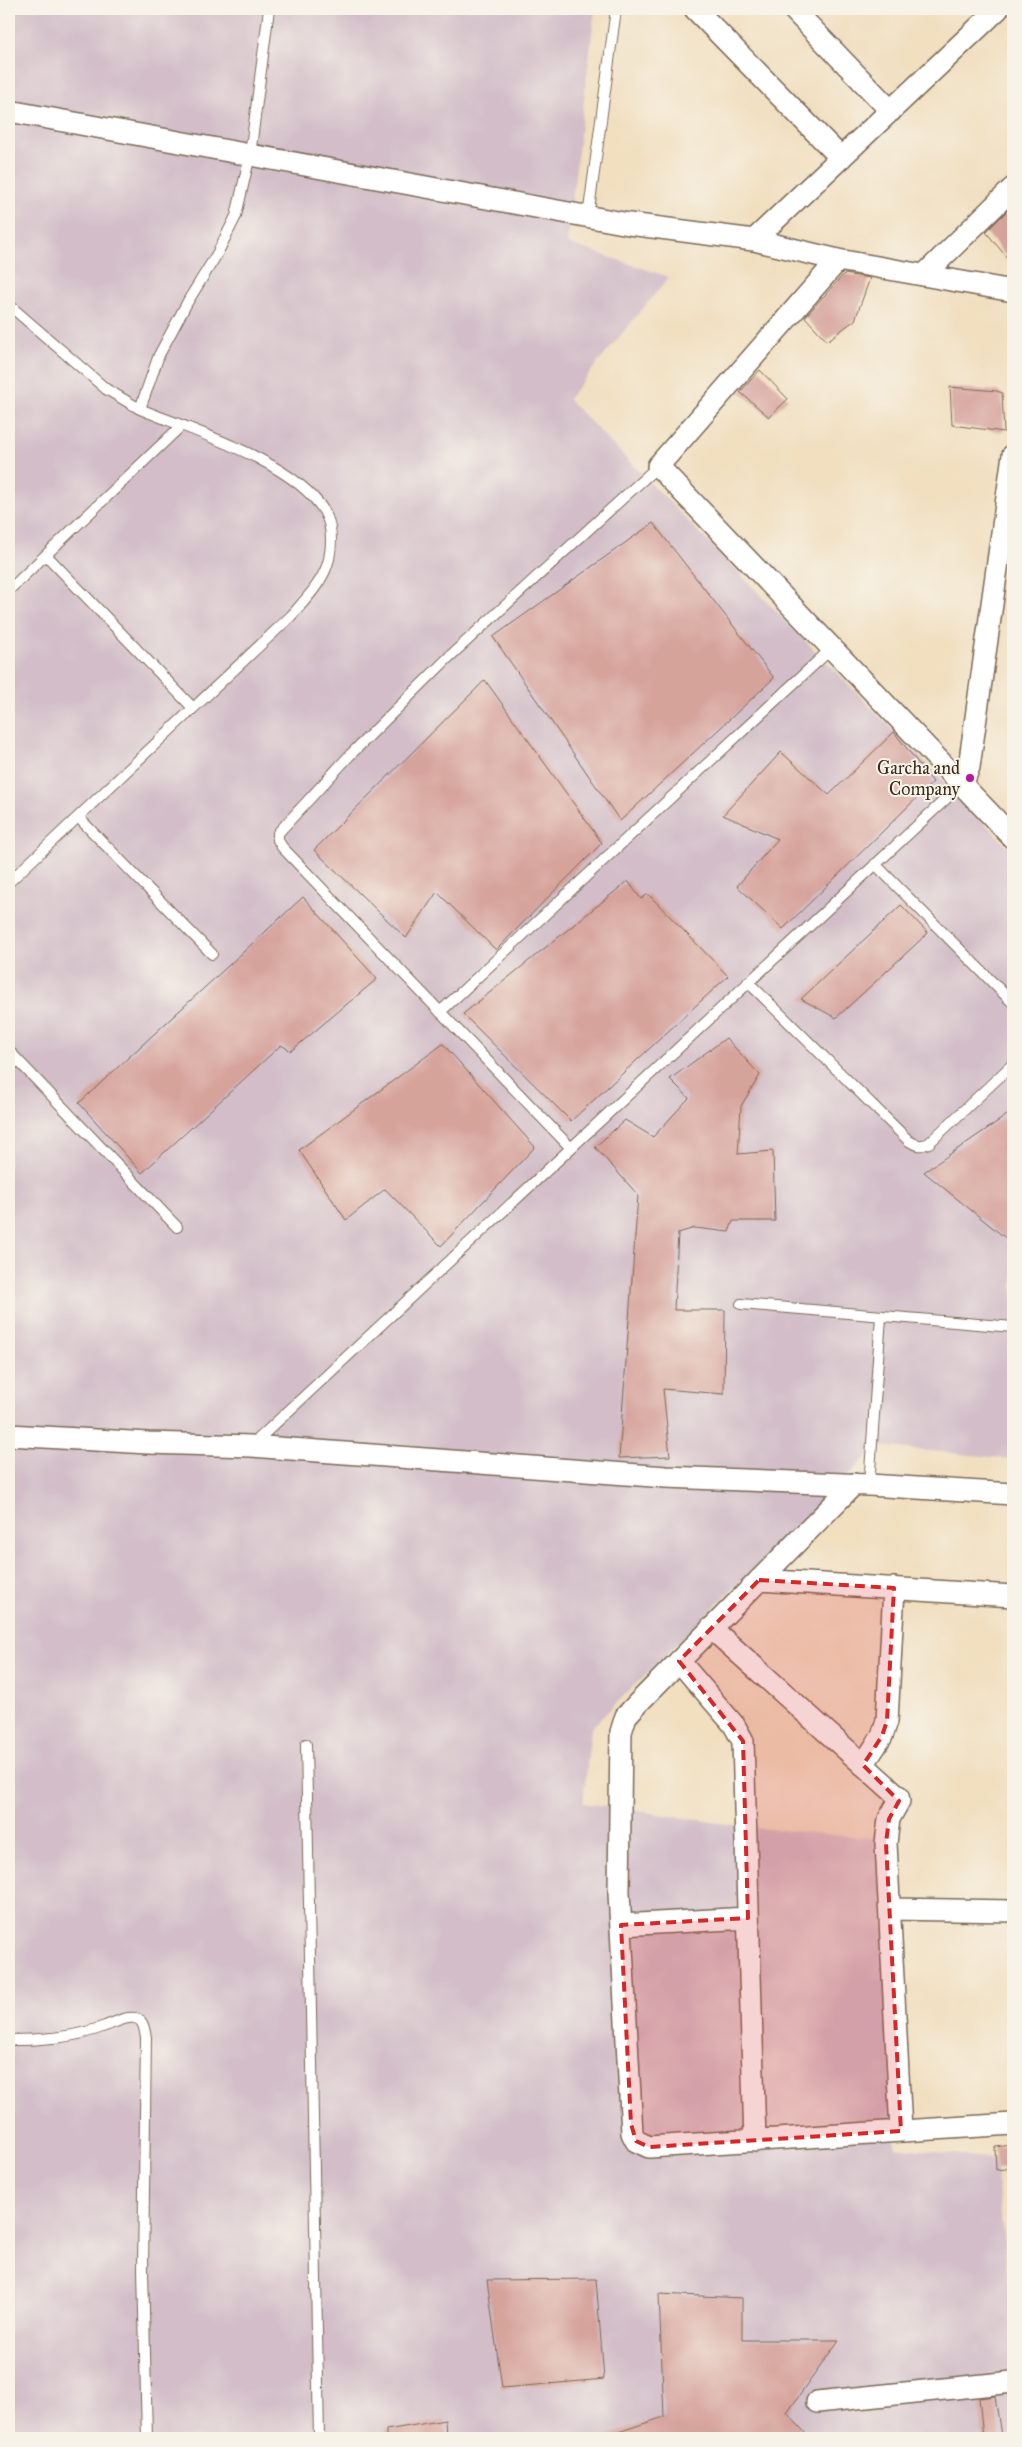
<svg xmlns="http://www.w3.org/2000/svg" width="1022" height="2447" font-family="'IM FELL Great Primer',serif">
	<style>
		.industrial { fill: #d2bdc8 }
		.building { fill: #d6a39b }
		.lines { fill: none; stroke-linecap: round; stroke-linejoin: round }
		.service-casing { stroke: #7b6957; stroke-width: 12 }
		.minor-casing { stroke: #7b6957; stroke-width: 24 }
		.service { stroke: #fff; stroke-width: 10 }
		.minor { stroke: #fff; stroke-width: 21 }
		.marked { fill: #d62828; fill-opacity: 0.2; stroke: #d62828; stroke-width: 4; stroke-dasharray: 10 6; stroke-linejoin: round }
		.poi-dot { fill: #b5179e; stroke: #f7f3e8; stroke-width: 2 }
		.labels { text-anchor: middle; stroke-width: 4; stroke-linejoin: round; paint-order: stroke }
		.poi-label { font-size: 18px; fill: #3b2a1e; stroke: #f7f3e8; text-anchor: end }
	</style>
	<rect width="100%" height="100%" fill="#f7f3e8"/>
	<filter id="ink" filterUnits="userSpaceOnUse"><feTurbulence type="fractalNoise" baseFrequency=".02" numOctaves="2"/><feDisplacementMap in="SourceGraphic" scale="10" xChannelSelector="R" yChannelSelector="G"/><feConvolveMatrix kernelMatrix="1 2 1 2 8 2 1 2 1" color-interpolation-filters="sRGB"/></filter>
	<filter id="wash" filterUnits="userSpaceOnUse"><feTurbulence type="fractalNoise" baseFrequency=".0096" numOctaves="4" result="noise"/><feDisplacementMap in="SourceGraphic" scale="20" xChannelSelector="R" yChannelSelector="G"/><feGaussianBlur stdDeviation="1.12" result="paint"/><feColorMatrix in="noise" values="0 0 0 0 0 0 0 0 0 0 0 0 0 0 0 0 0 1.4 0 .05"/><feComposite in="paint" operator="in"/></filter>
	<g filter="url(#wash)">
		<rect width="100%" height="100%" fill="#f1dfc0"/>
		<path class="industrial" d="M9 9H595L567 243 669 277 568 399 1013 852V1459L878 1446 591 1728 583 1803 747 1827 880 1839 895 2147 995 2159 1013 2326V2438H9Z"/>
		<g id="blocks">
			<path class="building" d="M1013 205V265L986 232Z
				M844 274 870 278 855 320 827 341 805 317Z
				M760 370 788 399 769 417 740 392Z
				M950 387 997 391 1002 393 1004 432 952 425Z
				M653 523 774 678 620 821 493 637Z
				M485 680 602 843 496 950 437 892 406 938 314 850Z
				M894 732 933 782 783 929 737 886 778 839 723 815 781 752 829 795Z
				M628 881 641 899 648 894 728 976 571 1121 463 1014Z
				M303 897 377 979 291 1051 281 1045 142 1173 79 1103Z
				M901 905 928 933 836 1018 801 999Z
				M726 1038 760 1075 741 1106 738 1154 773 1151 775 1221H733L729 1232 695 1228 678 1233 674 1310H725L724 1394 663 1389 670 1456 619 1458 638 1195 595 1147 625 1120 653 1137 689 1098 670 1079Z
				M443 1044 535 1147 441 1246 385 1189 346 1220 299 1150Z
				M1013 1111V1244L924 1172Z
				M1013 2145V2168L996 2170 995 2147Z
				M596 2279 604 2379 502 2388 487 2280Z
				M659 2294 742 2298V2340H839L787 2413 810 2438H609V2435L664 2417Z
				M995 2396 1001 2436 983 2437 979 2398Z
				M445 2420 446 2438H386V2430Z"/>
		</g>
	</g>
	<g filter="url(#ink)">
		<use href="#blocks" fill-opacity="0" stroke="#7b6957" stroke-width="1"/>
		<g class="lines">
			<g class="service-casing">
				<path id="service" d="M588 217 616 9
					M9 305 106 389 140 409
					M46 555 193 708
					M9 590 181 426
					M78 817 212 954
					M875 864 1013 1003
					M9 882 291 616C306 599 324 581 329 559 332 544 332 525 324 511 293 461 193 431 140 409L159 355 188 301 217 254 236 216 250 155 269 9
					M748 982 909 1141C916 1145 921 1147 929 1143L1013 1064
					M440 1012 833 647
					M9 1051 177 1227
					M570 1147 282 847 278 840V833L350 755 449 657 658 466
					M741 1304 1013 1327
					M252 1445 963 783
					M869 1485 881 1317
					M306 1744 319 2438
					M9 2040C41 2040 75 2038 105 2026 114 2023 126 2016 135 2018 144 2020 144 2029 146 2037L143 2269 147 2438"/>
			</g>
			<g class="minor-casing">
				<path id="minor" d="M695 9 841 158
					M793 9 891 111
					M9 111 629 224 754 240 838 260 1013 291
					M754 240 998 9
					M838 260 658 466 1013 838
					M924 275 1013 188
					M963 783 969 767 1013 455
					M9 1435 148 1443 251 1446 666 1477 869 1485 1013 1494
					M854 1484 638 1703 626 1716 621 1732 619 1892 632 2133 636 2141 649 2147 1013 2124
					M759 1580 1013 1596
					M711 1628 898 1796 899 1801 889 1819 886 1843 901 2131
					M679 1661 734 1725 743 1741 755 2141
					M863 1765 882 1736 887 1721 894 1588
					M890 1909 1013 1911
					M621 1925 748 1918
					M817 2402 1013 2382"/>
			</g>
			<use href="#service" class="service"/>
			<use href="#minor" class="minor"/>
		</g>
	</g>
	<path class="marked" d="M759 1580 894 1588 887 1721 882 1736 863 1765 899 1801 889 1819 886 1843 901 2131 649 2147 636 2141 631 2124 621 1925 748 1918 743 1741 679 1661Z"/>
	<circle class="poi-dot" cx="970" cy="778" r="5"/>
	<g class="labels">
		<g class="poi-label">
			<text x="960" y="774">Garcha and<tspan x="960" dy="21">Company</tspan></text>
		</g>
	</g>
	<rect width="1022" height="2447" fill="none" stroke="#f7f3e8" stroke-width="30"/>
</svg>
